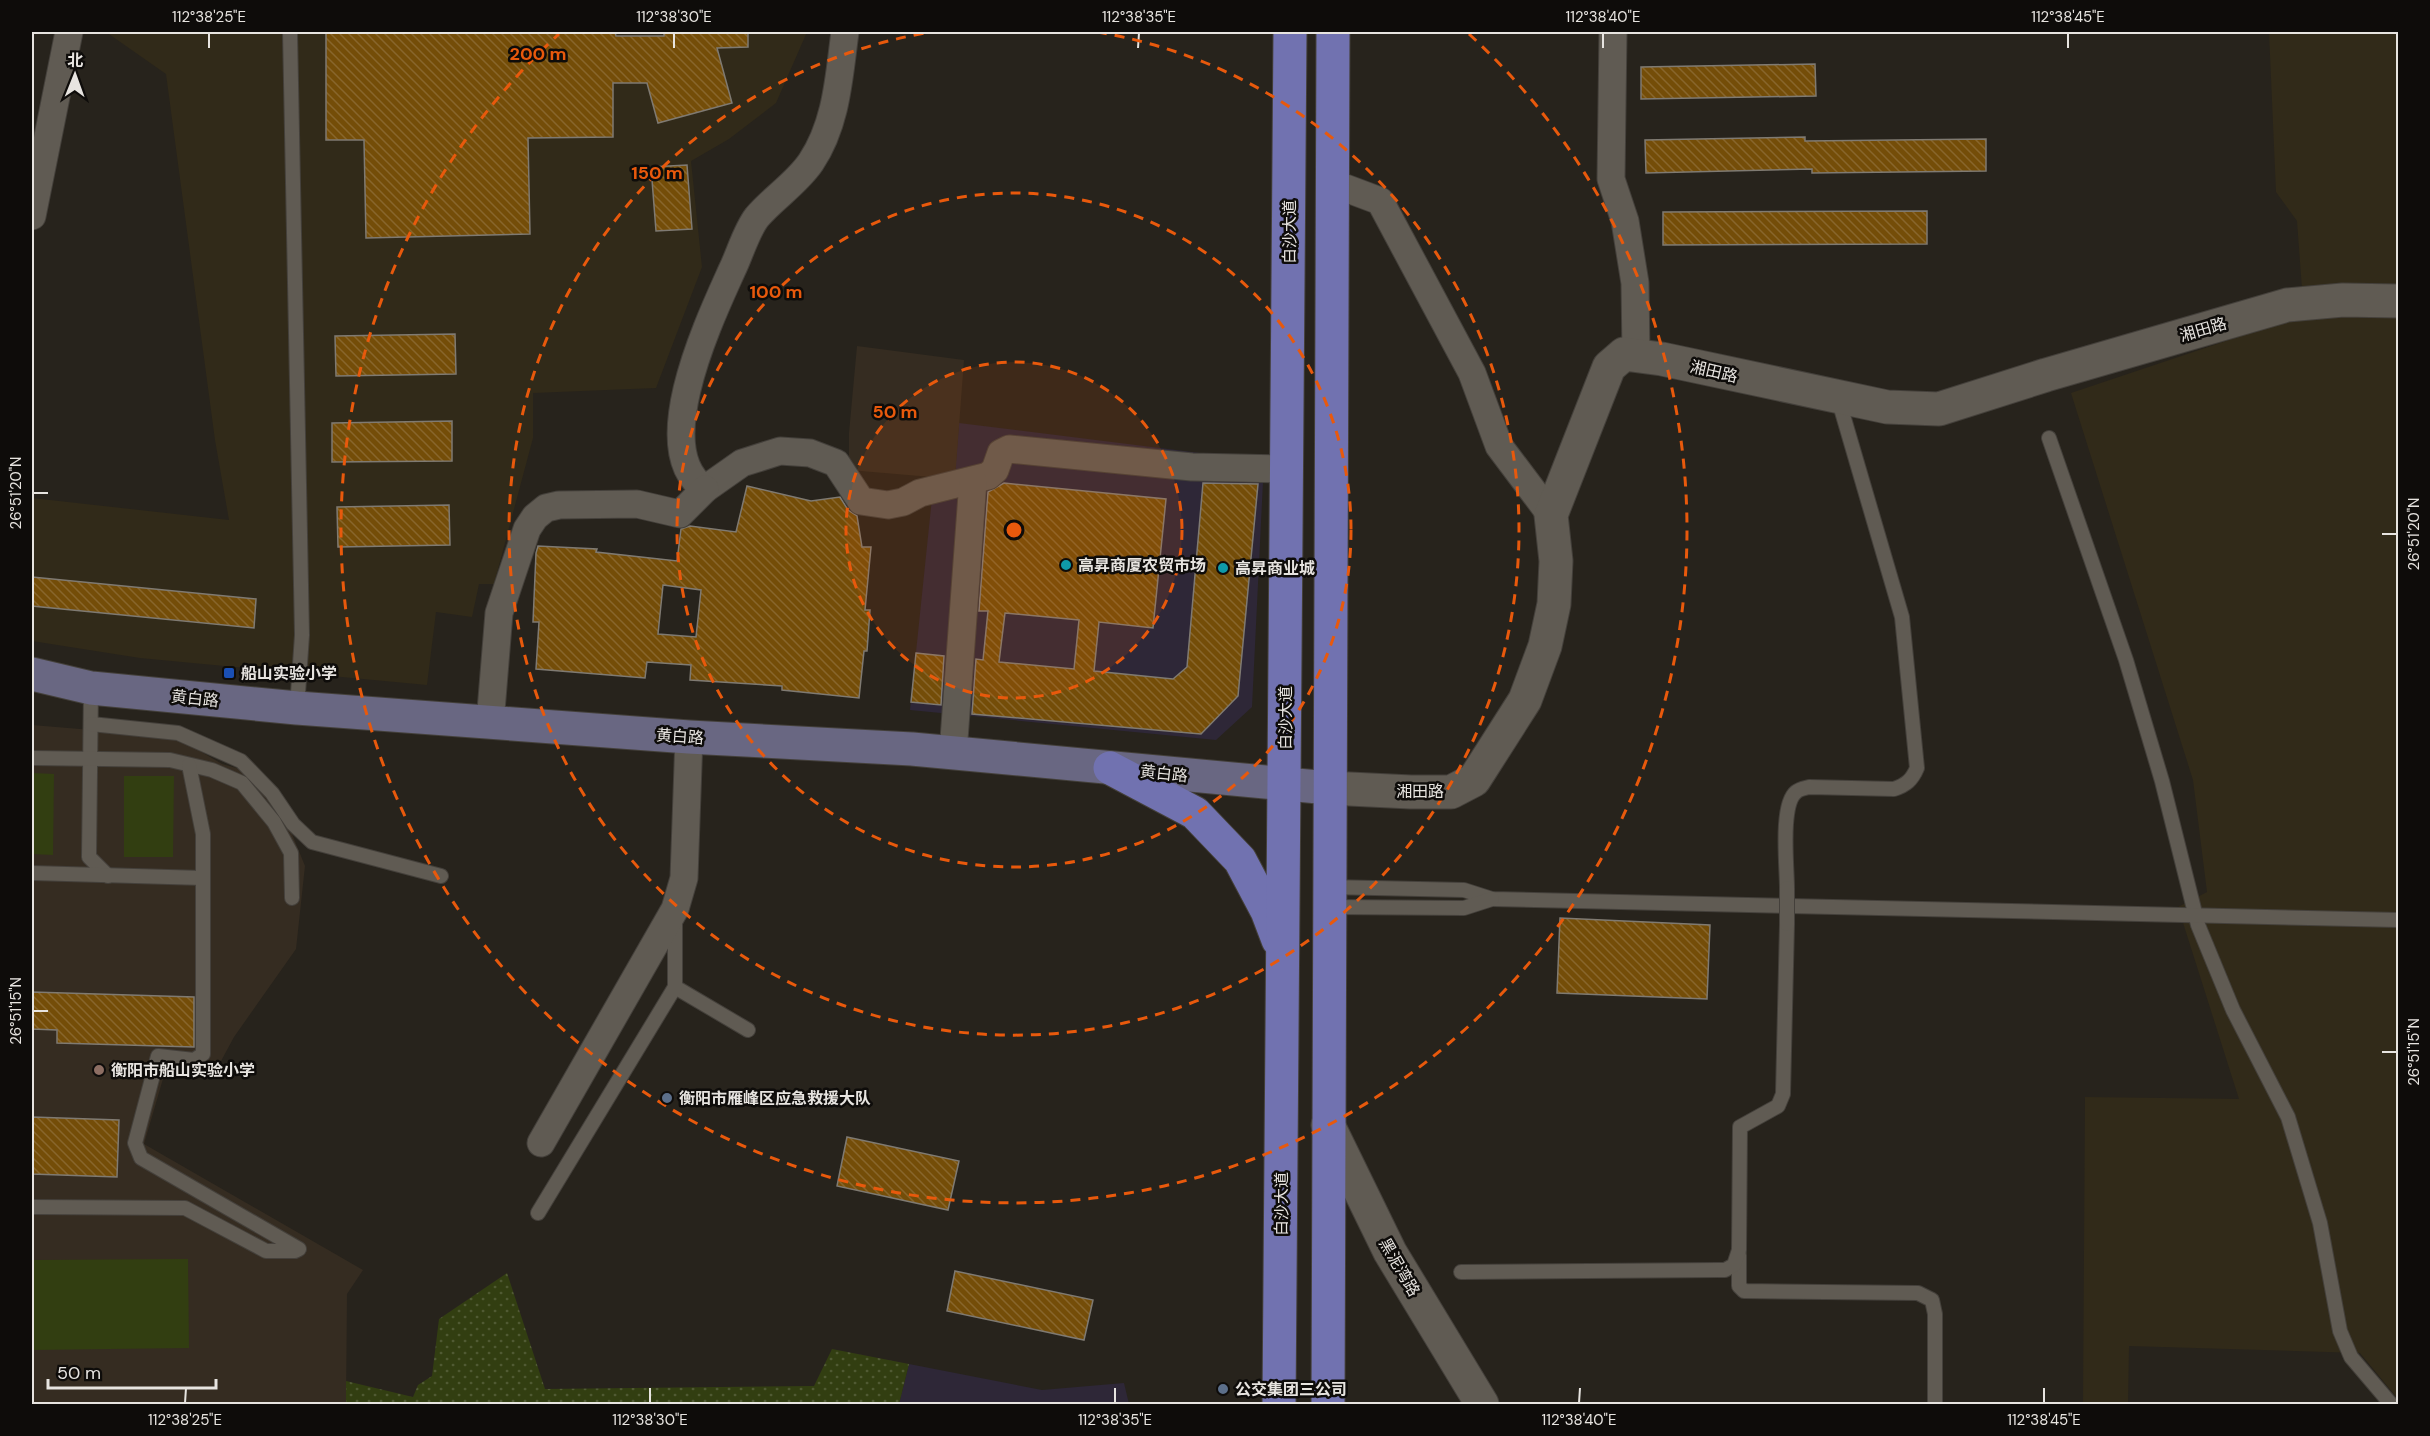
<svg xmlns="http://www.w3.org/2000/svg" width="2430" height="1436" viewBox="0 0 2430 1436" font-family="'DM Sans','Noto Sans SC',sans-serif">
  <defs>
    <pattern id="garden-dots" width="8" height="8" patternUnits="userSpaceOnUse" patternTransform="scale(1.5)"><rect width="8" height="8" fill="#323e11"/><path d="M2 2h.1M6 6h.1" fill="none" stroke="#505a33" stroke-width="1.8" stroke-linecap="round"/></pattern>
    <pattern id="building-back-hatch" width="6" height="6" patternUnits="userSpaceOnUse" patternTransform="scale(1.5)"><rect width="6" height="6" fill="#744d08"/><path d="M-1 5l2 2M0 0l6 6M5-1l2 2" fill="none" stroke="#88662c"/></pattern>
  </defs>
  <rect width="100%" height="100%" fill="#27231c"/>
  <g fill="#2e2737">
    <polygon points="959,423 1264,461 1252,707 1216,740 910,710 932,498 953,499"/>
    <polygon points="909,1364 1042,1390 1124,1383 1129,1404 899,1404"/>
  </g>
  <g fill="#312a19">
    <polygon points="106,32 807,32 776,103 729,139 691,161 702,267 656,388 533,393 533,438 494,584 479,584 472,617 436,612 427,685 140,658 32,641 32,498 229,520 215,440 166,74"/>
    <polygon points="2269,32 2398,32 2398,287 2302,289 2297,221 2276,192"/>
    <polygon points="2344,316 2398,318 2398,1399 2360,1353 2129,1346 2128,1404 2083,1404 2085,1097 2239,1099 2178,907 2207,892 2193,780 2071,393 2295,318"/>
  </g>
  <g fill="#352c21">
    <polygon points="857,346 964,360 955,479 849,470 849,433"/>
    <polygon points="32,725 176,737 222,764 244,770 268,796 292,834 305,866 296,949 234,1037 214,1074 167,1065 144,1144 363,1270 347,1294 346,1404 32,1404"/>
  </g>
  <g fill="#323e11">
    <polygon points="32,773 54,774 53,855 32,854"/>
    <polygon points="124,776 174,776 173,857 124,857"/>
    <polygon points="188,1259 189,1348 32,1350 32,1260"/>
  </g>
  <polygon fill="url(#garden-dots)" points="507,1273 545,1389 814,1386 832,1349 909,1364 899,1404 346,1404 346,1381 413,1397 418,1385 432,1376 439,1319"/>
  <g fill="url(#building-back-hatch)" stroke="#7f7a72" stroke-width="1.5" fill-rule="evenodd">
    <polygon points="326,32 615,32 616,36 664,36 664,32 748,32 748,47 717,48 732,103 658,123 647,83 613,83 613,137 528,138 530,234 366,238 364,140 326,140"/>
    <polygon points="1815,64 1816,96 1641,99 1641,67"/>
    <polygon points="1805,137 1805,141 1986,139 1986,171 1812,173 1812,169 1646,173 1645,140"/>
    <polygon points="687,165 692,229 656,231 651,167"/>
    <polygon points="1927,211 1927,244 1663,245 1663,212"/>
    <polygon points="455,334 456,374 336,376 335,336"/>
    <polygon points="452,421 452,461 332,462 332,423"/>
    <path d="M1004,483l162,16 -13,129 -54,-6 -5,49 79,8 14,-12 16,-184 55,1 -20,212 -37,38 -229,-20 4,-55 7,1 5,-49h-9l9,-119zM1005,613l74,7 -5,49 -75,-7z"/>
    <path d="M747,486l64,15 29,-4 8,13 9,6 5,31h9l-6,63h5l-3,41h-3l-5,47 -77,-8v-4l-92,-6 1,-15 -44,-3 -2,16 -109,-9 3,-47h-6l3,-69 2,-7 59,3 -1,3 81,9 4,-32 9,-3 46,6zM663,585l38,5 -5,47 -38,-3z"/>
    <polygon points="449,505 450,545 338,547 337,507"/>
    <polygon points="32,577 256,599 254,628 32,606"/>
    <polygon points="916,653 944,656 941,705 911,702"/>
    <polygon points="1560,918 1710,925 1707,999 1557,993"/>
    <polygon points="32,992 194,997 194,1047 57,1043 57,1030 32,1029"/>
    <polygon points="32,1117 119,1120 117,1177 32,1174"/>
    <polygon points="847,1137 959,1161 948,1210 837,1186"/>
    <polygon points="955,1271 1093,1300 1084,1340 947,1311"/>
  </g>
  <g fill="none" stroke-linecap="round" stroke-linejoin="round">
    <g stroke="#44403b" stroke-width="16">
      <g id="service">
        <polyline points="290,32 302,635 297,708"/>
        <polyline points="2049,438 2126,660 2162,781 2198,925 2233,1010 2288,1117 2320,1223 2340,1331 2351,1357 2391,1404"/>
        <polyline points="91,688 89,857 108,876"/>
        <polyline points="91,724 178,733 241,761 272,793 293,824 312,842 441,876"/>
        <polyline points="32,758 170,760 212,770 242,783 274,822 291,853 292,898"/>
        <polyline points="32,873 203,878"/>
        <polyline points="1329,887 1464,890 1492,899 2398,920"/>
        <path d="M1787,888c0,-21 -7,-83 9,-96 3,-3 9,-4 13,-5l85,2c12,-4 18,-9 23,-21l-15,-151 -64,-219"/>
        <polyline points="1330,907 1464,908 1492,899"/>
        <polyline points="675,987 748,1030"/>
        <polyline points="32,1207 185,1208 266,1251 295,1251 299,1249 141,1158 135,1143 158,1056 194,1060 203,1054 203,834 189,765"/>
        <polyline points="538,1213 675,987 675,920"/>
        <polyline points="1739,1255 1739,1286 1744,1291 1918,1293 1932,1300 1935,1314 1935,1404"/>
        <polyline points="1461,1272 1718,1270 1725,1270 1734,1265 1739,1250 1740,1127 1778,1106 1783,1094 1787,924"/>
      </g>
    </g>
    <g stroke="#44403b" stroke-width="29">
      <g id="minor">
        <path d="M845,32c-6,44 -8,91 -34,130 -14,21 -38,36 -54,55 -11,14 -17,37 -25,53 -22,49 -85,180 -27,219l37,-26 38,-12 30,2 26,10 25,38 27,4 15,-3 17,-9 68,-17 7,-6 6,-17 8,-4 183,18 95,2"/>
        <polyline points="1613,32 1611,179 1625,221 1635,283 1636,354"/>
        <polyline points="1332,183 1380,201 1472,373 1499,446 1551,515"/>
        <polyline points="32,216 69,32"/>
        <polyline points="490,723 499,613 527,529 535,517 546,508 559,505 637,504 680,514 705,489"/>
        <polyline points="953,753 973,481"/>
        <polyline points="541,1143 675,909 684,878 689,737"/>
      </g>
    </g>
    <g stroke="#44403b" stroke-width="35">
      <g id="tertiary">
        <polyline points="1329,788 1411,792 1451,792 1474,780 1525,700 1545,646 1554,604 1556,561 1551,515 1609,367 1624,354 1662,359 1887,407 1939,409 2046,375 2287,305 2343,300 2398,301"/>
        <polyline points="1328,1125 1390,1252 1482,1404"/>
      </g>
    </g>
    <g stroke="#44403b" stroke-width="35">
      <polyline id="secondary" points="32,674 91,688 297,708 689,737 912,749 1329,788"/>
    </g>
    <g stroke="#44403b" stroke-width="35">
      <g id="primary">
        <polyline points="1110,768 1195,813 1240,860 1267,911 1278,940"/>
        <polyline points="1279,1404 1290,32"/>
        <polyline points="1328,1404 1333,32"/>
      </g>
    </g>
    <use href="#service" stroke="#605b53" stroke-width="14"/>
    <use href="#minor" stroke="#605b53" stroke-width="27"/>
    <use href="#tertiary" stroke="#605b53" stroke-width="33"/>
    <use href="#secondary" stroke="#696782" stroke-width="33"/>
    <use href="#primary" stroke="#7172b0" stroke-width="33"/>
    <g stroke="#44403b" stroke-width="16" stroke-linecap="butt">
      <polyline id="service-bridge" points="1787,888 1787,924"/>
    </g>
    <use href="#service-bridge" stroke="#605b53" stroke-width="14"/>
  </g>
  <path fill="none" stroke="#e7e4e0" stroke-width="2" d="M209,48v-15M674,48v-15M1138,48l1,-15M1603,48v-15M2068,48v-15M33,493h15M2382,534h15M33,1011h15M2382,1052h15M185,1403l1,-15M650,1403v-15M1115,1403v-15M1579,1403l1,-15M2044,1403v-15"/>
  <circle cx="1014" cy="530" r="168" fill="#e8590c" fill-opacity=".12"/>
  <g fill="none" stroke="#e8590c" stroke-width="3" stroke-dasharray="10 8">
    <circle cx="1014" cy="530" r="168"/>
    <circle cx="1014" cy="530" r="337"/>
    <path d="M1097 32A505 505 0 1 1 931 32"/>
    <path d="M1469 34A673 673 0 1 1 559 34"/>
  </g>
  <g fill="#0f9aa8" stroke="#0e0c0a" stroke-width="2">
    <circle cx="1066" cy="565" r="6"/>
    <circle cx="1223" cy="568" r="6"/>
  </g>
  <rect fill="#1a4fb4" stroke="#0e0c0a" stroke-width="2" x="223" y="667" width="12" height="12" rx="3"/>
  <circle fill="#8d6e63" stroke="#0e0c0a" stroke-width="2" cx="99" cy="1070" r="6"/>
  <g fill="#5c6f8a" stroke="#0e0c0a" stroke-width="2">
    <circle cx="667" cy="1098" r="6"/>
    <circle cx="1223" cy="1389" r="6"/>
  </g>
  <g text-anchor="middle" stroke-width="5" stroke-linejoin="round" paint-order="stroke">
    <g font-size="16" fill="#e7e4e0" stroke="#0e0c0a">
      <text transform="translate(1289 232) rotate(-90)" y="6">白沙大道</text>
      <text transform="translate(2203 329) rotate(-16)" y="6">湘田路</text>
      <text transform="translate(1714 371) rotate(13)" y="6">湘田路</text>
      <text transform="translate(195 698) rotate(6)" y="6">黄白路</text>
      <text transform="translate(1285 718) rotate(-90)" y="6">白沙大道</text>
      <text transform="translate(680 736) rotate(4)" y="6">黄白路</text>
      <text transform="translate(1164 773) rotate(6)" y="6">黄白路</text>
      <text x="1420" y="797">湘田路</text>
      <text transform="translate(1281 1204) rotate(-90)" y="6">白沙大道</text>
      <text transform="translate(1400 1267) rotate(60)" y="6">黑泥湾路</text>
    </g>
    <g font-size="16" font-weight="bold" fill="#e7e4e0" stroke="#0e0c0a" text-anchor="start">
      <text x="1078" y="571">高昇商厦农贸市场</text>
      <text x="1235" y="574">高昇商业城</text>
      <text x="241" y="679">船山实验小学</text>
      <text x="111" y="1076">衡阳市船山实验小学</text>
      <text x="679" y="1104">衡阳市雁峰区应急救援大队</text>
      <text x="1235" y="1395">公交集团三公司</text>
    </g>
  </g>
  <circle cx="1014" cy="530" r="9" fill="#e8590c" stroke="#0e0c0a" stroke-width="3"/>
  <g font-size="18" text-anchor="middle" font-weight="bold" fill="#e8590c" stroke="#0e0c0a" stroke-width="5" stroke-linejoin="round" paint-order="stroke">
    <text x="538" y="60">200 m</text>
    <text x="657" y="179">150 m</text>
    <text x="776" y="298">100 m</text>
    <text x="895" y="418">50 m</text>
  </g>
  <rect width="2430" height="1436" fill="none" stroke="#0e0c0a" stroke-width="66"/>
  <g transform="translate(75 75) rotate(1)" stroke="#0e0c0a" stroke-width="4.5" paint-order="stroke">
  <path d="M0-4.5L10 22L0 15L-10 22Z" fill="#e7e4e0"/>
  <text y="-9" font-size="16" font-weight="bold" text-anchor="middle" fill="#e7e4e0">北</text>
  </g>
  <path d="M48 1379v9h168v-9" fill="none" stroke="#e7e4e0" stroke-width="3"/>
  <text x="57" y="1379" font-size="18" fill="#e7e4e0" stroke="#0e0c0a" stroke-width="4.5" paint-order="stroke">50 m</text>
  <rect x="33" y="33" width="2364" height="1370" fill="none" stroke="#e7e4e0" stroke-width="2"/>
  <g font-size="15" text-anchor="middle" fill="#e7e4e0">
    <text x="209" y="22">112°38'25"E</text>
    <text x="674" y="22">112°38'30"E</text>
    <text x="1139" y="22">112°38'35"E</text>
    <text x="1603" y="22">112°38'40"E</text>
    <text x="2068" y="22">112°38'45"E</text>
    <text transform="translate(16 493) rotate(-90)" y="5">26°51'20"N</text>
    <text transform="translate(2414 534) rotate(-90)" y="5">26°51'20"N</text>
    <text transform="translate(16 1011) rotate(-90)" y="5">26°51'15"N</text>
    <text transform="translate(2414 1052) rotate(-90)" y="5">26°51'15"N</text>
    <text x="185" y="1425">112°38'25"E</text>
    <text x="650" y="1425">112°38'30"E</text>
    <text x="1115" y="1425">112°38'35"E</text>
    <text x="1579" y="1425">112°38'40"E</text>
    <text x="2044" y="1425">112°38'45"E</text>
  </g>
</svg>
